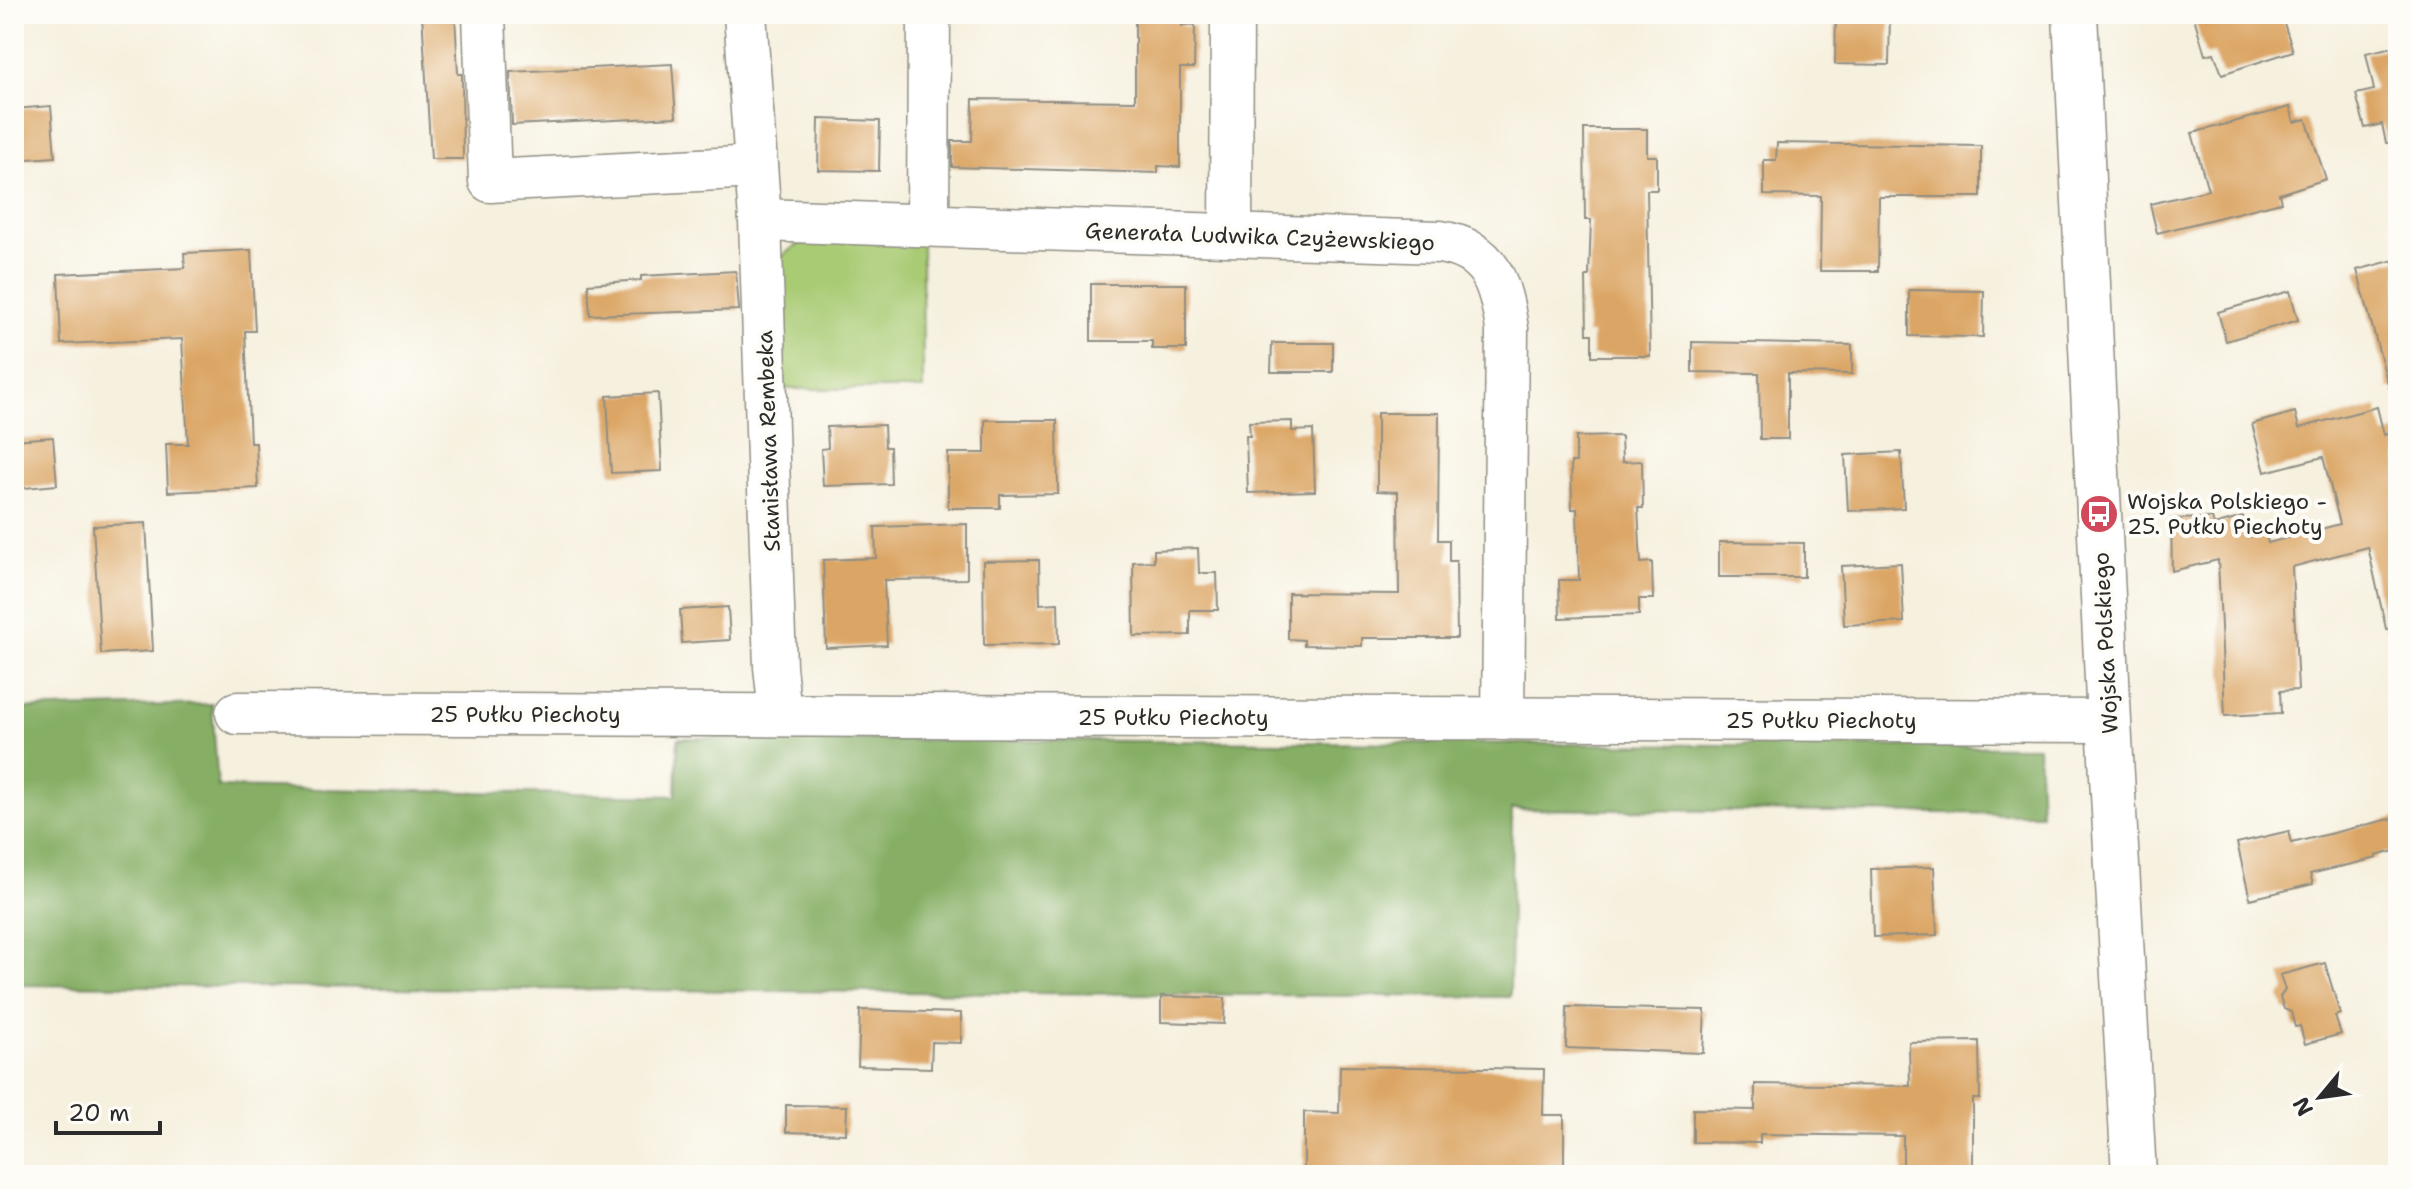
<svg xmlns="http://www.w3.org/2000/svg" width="2412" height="1189" viewBox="0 0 2412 1189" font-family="'Shantell Sans',sans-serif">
  <rect width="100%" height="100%" fill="#fdfcf7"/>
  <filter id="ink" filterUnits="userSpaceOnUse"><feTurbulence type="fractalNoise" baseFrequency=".0125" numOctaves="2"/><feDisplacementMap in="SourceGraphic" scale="16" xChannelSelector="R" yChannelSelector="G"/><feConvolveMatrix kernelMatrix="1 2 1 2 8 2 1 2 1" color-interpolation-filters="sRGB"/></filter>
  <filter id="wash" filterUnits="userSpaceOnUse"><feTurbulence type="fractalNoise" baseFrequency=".006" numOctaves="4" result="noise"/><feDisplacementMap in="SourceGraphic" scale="32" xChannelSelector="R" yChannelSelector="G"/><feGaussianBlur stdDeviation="1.8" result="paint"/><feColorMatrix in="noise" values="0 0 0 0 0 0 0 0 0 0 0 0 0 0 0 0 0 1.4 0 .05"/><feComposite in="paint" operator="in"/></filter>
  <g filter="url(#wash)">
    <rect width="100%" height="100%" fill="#f6f0de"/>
    <polygon fill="#a9cb73" stroke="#6a7b4f" stroke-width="2" points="815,240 922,242 923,389 776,389 781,257 796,245"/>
    <polygon fill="#86af65" stroke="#586d48" stroke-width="2" points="212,704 218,787 676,796 678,738 2038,747 2041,814 1512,809 1510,997 14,985 14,709"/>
    <g id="blocks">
      <g fill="#dba665">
        <polygon points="422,14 455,14 458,74 462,74 463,159 431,159"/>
        <polygon points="1135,14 1183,14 1182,26 1195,26 1194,68 1180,68 1180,167 1158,166 1158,173 952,167 952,141 972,141 973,99 1135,101"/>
        <polygon points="1836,14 1890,14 1889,65 1835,64"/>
        <polygon points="2193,14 2281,14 2293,51 2222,74 2214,53 2205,55"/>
        <polygon points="2398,46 2398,142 2386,143 2382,124 2365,128 2356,94 2374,90 2366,53"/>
        <polygon points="672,64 676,117 512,125 510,72"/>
        <polygon points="51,106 55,157 14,160 14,109"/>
        <polygon points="2290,107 2294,122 2306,119 2326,179 2279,194 2281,202 2157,233 2150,204 2208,190 2192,133"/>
        <polygon points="819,119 880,121 879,171 818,170"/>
        <polygon points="1584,129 1647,129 1647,156 1657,156 1657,190 1647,190 1650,356 1592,356 1592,334 1587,334 1586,276 1589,276 1591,220 1585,220"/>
        <polygon points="1777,143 1981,146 1981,197 1879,197 1878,271 1820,271 1821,196 1764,195 1764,160 1776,160"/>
        <polygon points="251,250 255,331 245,331 250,443 256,443 258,488 168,492 166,444 188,444 182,339 61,344 58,274 185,268 184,253"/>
        <polygon points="2398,259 2398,387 2389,388 2357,270"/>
        <polygon points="736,271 739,310 590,315 588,284 641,280 641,276"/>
        <polygon points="1091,284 1186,284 1186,349 1152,349 1152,341 1091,341"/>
        <polygon points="1909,290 1984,291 1983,337 1909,336"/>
        <polygon points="2290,291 2298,320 2226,341 2218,312"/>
        <polygon points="1692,342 1852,345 1852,374 1788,373 1788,439 1760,439 1759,373 1692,372"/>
        <polygon points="1272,343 1333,343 1333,372 1271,372"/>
        <polygon points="658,393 662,471 611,473 607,396"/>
        <polygon points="2377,407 2384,435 2398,431 2398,628 2386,629 2368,547 2292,567 2298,690 2280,691 2281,713 2225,716 2218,560 2172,571 2171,519 2212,518 2214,525 2243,517 2248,537 2265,533 2268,543 2340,524 2323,457 2265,472 2252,424 2295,412 2299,428"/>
        <polygon points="1377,413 1439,413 1438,540 1449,540 1449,561 1456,561 1457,638 1362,638 1362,646 1304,645 1304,640 1288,639 1288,593 1399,594 1398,492 1377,491"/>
        <polygon points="985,420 1057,420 1058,494 1000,495 1000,508 948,508 948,453 985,453"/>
        <polygon points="1292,421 1292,431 1313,430 1315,491 1248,493 1246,436 1250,436 1249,422"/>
        <polygon points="884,425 885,447 890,447 891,484 823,486 821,449 828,448 827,427"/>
        <polygon points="1621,436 1622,462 1642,461 1643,508 1638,508 1641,563 1652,562 1653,599 1639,599 1639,615 1560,618 1559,580 1579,580 1577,509 1572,509 1571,462 1576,462 1576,437"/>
        <polygon points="53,437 57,485 14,489 14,440"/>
        <polygon points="1901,452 1904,508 1848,511 1845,455"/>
        <polygon points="146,523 153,651 101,654 93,526"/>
        <polygon points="967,524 967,579 884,580 887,645 826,648 823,560 876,558 875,527"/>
        <polygon points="1719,542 1804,543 1804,577 1719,577"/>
        <polygon points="1198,548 1199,573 1217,573 1218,610 1190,610 1190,635 1134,636 1133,562 1154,561 1154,550"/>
        <polygon points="1039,560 1040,604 1058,603 1059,644 984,645 983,561"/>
        <polygon points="1901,563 1904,622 1844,625 1841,566"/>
        <polygon points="728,607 730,640 682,643 680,610"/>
        <polygon points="2398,817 2398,850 2376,856 2377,858 2310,874 2313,884 2250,899 2237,843 2289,831 2292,843"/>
        <polygon points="1934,867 1937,935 1873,937 1871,869"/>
        <polygon points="2325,963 2340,1014 2335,1016 2341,1034 2305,1044 2300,1026 2295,1027 2291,1012 2284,1009 2280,997 2285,990 2280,975"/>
        <polygon points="1161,996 1225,998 1224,1024 1161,1022"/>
        <polygon points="1567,1007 1705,1010 1703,1053 1566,1048"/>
        <polygon points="860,1010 961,1013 961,1043 932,1042 931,1068 858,1066"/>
        <polygon points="1979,1041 1980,1099 1973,1099 1973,1175 1903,1175 1903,1136 1760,1134 1760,1143 1693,1142 1693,1109 1755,1110 1755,1084 1910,1086 1909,1042"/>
        <polygon points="1340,1066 1544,1069 1543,1115 1564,1115 1564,1175 1304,1175 1304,1112 1339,1113"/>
        <polygon points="786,1105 847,1106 846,1134 786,1132"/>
      </g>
    </g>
  </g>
  <g filter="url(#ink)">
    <use href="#blocks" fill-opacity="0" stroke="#908e84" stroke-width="2"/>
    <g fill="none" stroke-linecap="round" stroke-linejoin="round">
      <g stroke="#908e84" stroke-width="45">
        <g id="minor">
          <polyline points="484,14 490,181 756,167"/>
          <polyline points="745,14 760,220 775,667 780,714"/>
          <path d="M760,220l680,22c51,8 60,41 67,87l-4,390"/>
          <polyline points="928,225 929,14"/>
          <polyline points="1231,234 1232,14"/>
          <polyline points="237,713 2109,721"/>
        </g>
      </g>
      <g stroke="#908e84" stroke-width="47">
        <polyline id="major" points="2075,14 2109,721 2134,1175"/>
      </g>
      <use href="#minor" stroke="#fff" stroke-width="42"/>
      <use href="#major" stroke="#fff" stroke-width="44"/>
    </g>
  </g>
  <defs>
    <g id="bus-disc" transform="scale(2)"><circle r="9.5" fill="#d1495b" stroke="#fdfcf7"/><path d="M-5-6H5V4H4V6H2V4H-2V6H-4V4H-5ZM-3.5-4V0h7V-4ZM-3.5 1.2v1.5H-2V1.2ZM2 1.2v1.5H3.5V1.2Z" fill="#fff"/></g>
  </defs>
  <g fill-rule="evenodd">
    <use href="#bus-disc" x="2099" y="514"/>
  </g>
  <g text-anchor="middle" stroke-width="8" stroke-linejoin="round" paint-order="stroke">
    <g font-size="22" fill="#2b2b2b" stroke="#fdfcf7">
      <text transform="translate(1260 236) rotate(2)" y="8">Generała Ludwika Czyżewskiego</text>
      <text transform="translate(768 441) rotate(-92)" y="8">Stanisława Rembeka</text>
      <text transform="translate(2105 643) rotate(-93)" y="8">Wojska Polskiego</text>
      <text x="525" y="722">25 Pułku Piechoty</text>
      <text x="1173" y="725">25 Pułku Piechoty</text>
      <text x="1821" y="728">25 Pułku Piechoty</text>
    </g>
    <g font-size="22" fill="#2b2b2b" stroke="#fdfcf7" text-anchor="start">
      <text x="2127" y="509">Wojska Polskiego -<tspan x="2127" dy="25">25. Pułku Piechoty</tspan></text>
    </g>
  </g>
  <rect width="2412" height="1189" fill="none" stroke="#fdfcf7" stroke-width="48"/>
  <g transform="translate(2320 1097) rotate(241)" stroke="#fdfcf7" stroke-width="6" paint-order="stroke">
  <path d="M0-6L14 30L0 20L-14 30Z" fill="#2b2b2b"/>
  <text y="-12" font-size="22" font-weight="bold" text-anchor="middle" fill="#2b2b2b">N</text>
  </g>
  <path d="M56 1121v12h104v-12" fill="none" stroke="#2b2b2b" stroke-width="4"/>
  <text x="68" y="1121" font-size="24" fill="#2b2b2b" stroke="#fdfcf7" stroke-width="6" paint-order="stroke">20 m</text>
</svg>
